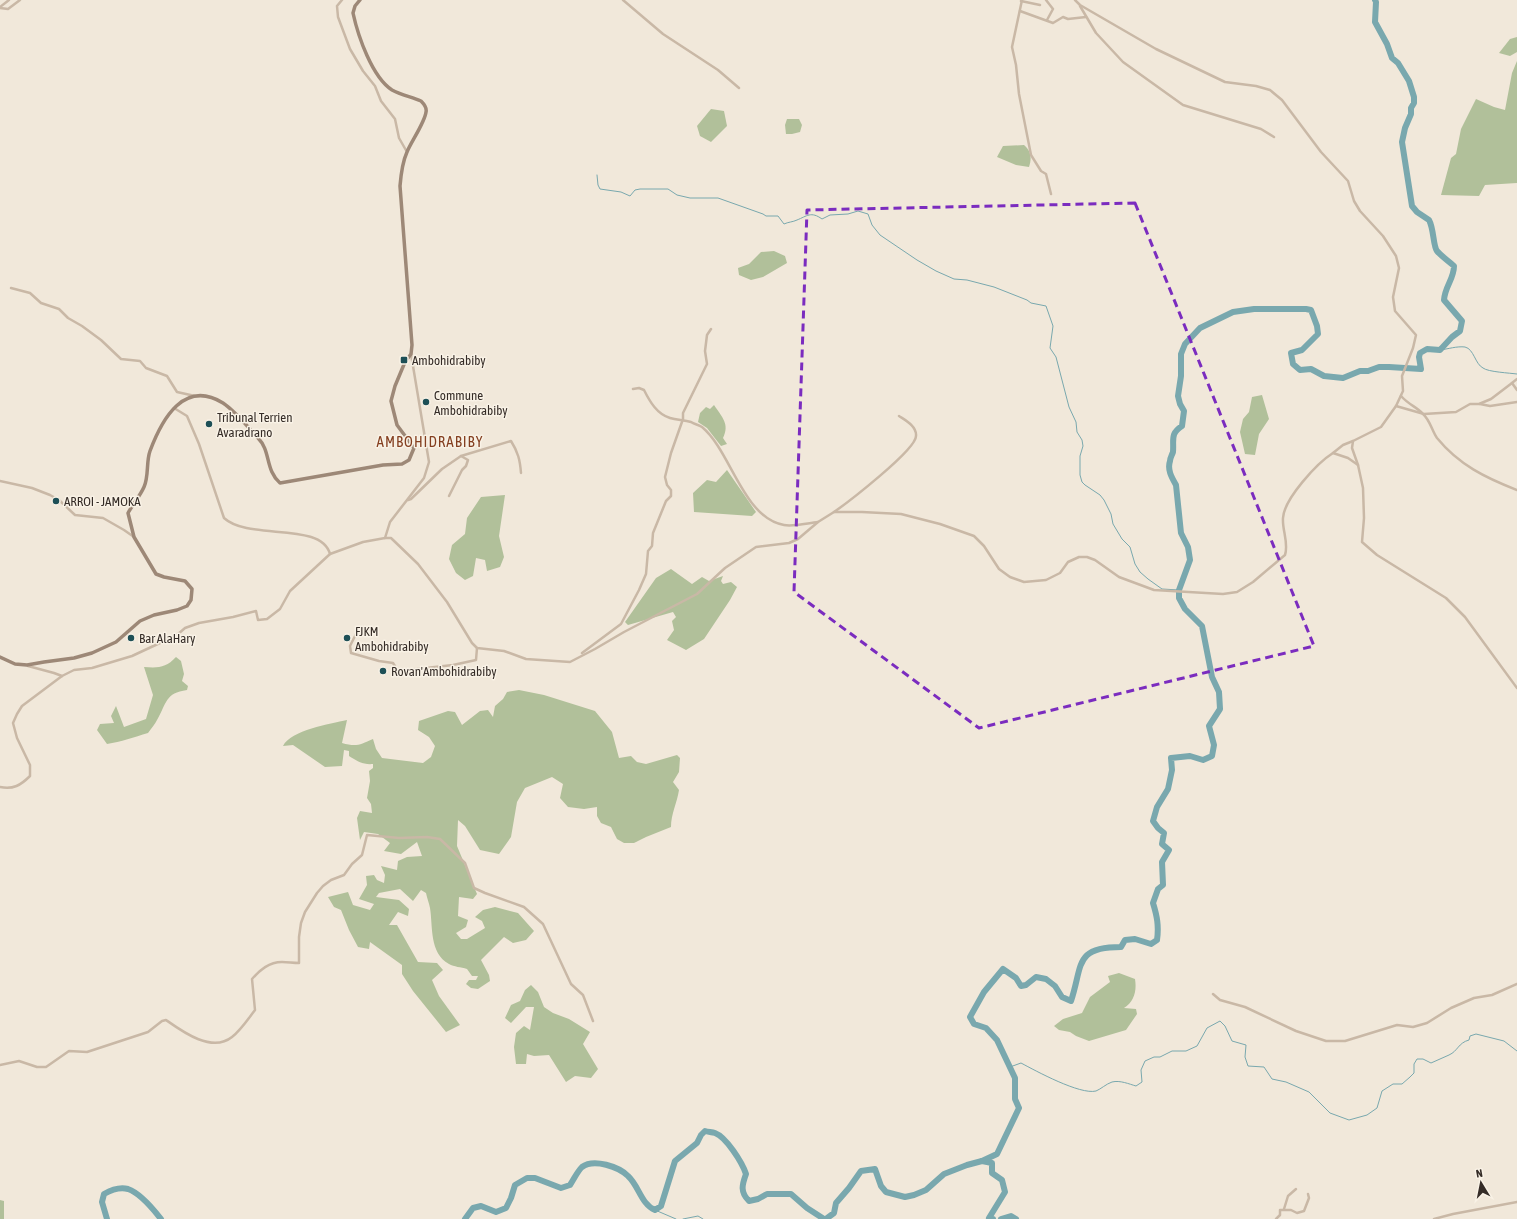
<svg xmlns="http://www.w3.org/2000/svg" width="1517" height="1219" viewBox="0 0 1517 1219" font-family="'Asap Condensed',sans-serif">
  <rect width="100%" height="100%" fill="#f1e8da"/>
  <g fill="#b1c09a">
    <polygon points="1517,37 1517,52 1510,56 1499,53 1510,39"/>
    <polygon points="1517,61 1517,183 1485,185 1479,196 1441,195 1451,158 1456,154 1461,129 1476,99 1494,107 1505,110 1512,73"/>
    <polygon points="711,109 724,111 727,126 711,142 700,136 697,126"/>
    <polygon points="787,119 799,119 802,125 800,132 792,134 786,134 785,125"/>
    <path d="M1024,145c7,6 8,13 5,22l-13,-2 -19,-8 6,-11z"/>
    <polygon points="774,251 785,256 787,263 763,277 751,280 739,275 738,268 749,264 761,252"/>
    <polygon points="1262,395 1269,419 1259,434 1255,455 1245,454 1240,432 1243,419 1249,412 1252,397"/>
    <path d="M714,405c8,12 16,19 9,33l4,6 -6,2 -14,-18 -9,-6 2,-9 6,-6 4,2z"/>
    <polygon points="727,470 756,512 752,516 694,512 693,493 707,480 716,482"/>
    <polygon points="505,495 499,536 504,557 500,567 487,571 485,560 476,558 473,576 465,580 456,573 449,559 452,545 465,534 467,518 481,497"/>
    <polygon points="671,569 692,584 702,577 709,581 723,576 721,581 723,584 731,582 737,587 730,600 704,639 686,650 667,640 674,630 672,621 676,617 673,612 628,625 625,622 656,578"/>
    <path d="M176,657l5,4 3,13 -2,7 6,5 -1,4c-22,3 -20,13 -30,30 -2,4 -6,9 -9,13 -14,4 -27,9 -41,11l-10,-14 3,-6 14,-1 -3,-7 5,-10 8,21 22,-8 7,-24 -9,-28c14,1 22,1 32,-10z"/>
    <path d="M519,690l25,5 51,16 17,21 7,26 12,-2 6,6 9,2 31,-9 3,3 -1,14 -6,10 6,8c-2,13 -8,24 -8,37l-25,10 -12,6h-10l-7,-4 -6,-12 -10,-4 -4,-7v-9l-13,2 -16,-2 -8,-9 3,-14 -11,-7 -27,11 -8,14 -6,35 -12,17 -19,-4 -15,-24 -7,-6 -1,26 20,48 -4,5 -14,-2 -1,19 10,4 -2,7 -10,6 5,6h6l18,-11 -3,-7 -7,-4 8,-7 12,-3 23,6 16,18 -8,9 -13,3 -9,-6 -23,23 8,15 1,6 -12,8 -7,-1 -5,-4 3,-4h7l2,-4h-6l-5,-7c-6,-2 -13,-2 -18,-5 -20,-11 -16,-38 -19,-56 -1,-5 -3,-10 -4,-15l-5,-3 -8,11 -13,-12 -21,4 -3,4 23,3 10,9 -1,7 -10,-4 -9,13h8l21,37 19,1 6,7 -11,10 7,16 21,29 -14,7 -33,-41 -11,-17v-9l-32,-23 -1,7 -11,-2 -9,-17 -8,-20 -7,-3 -6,-10 20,-5 5,13 17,5 4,-6 -15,-5 8,-14 -1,-9 8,-1 3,5 7,3 1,-8 -4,-9 16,4 1,-9 9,-4 15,-1 -5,-14 -16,12 -17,-3 6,-8 -12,-9 -14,-2 -4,8 -3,-22 3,-7 12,2 -1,-9 -4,-6 3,-17 -1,-10 4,-3v-4c-10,1 -16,-3 -24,-8v-5l-5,-1 -2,16 -17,1 -32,-22 -10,1c8,-16 47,-22 64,-26l-5,23c14,4 18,2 31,-4l3,10 6,9 41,5 8,-6 4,-11 -6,-9 -11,-7 1,-9 29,-10 7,1 7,13 18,-14 8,-1 5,7 2,-11 8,-7 4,-7z"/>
    <path d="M1119,973l16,6c2,12 -1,23 -11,29l12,1 1,5 -11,16 -37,11 -13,-5 -6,-4 -11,-2 -5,-4 9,-7 19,-6 8,-16 20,-15 -2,-6z"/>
    <polygon points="531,985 538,992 544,1007 553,1013 569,1019 590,1032 583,1044 598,1069 591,1078 575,1076 566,1082 549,1055 534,1056 527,1054 526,1064 516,1064 514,1047 516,1033 524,1026 530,1030 534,1007 526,1007 511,1023 505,1018 511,1005 520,1001 525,990"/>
    <polygon points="0,1200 4,1201 4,1219 0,1219"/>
  </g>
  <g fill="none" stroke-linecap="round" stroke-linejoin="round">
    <g stroke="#79a8ae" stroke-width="1">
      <path d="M597,175l1,10 2,4 21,3 9,4 5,-6 5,-1h28l9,6 13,3h28l45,16 3,2h12l6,8c4,-2 9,-2 13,-4 10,-4 14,-9 25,-1l8,-4 18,-1 10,-3 10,3 4,11 8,10 37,25 19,11 18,8 13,1 27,7 33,13 4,3 15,3 7,20 -3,22 6,9 13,50 7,15 1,10 5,8 1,6 -3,10v19l2,7 3,3 15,10 4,5 7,14 2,10 9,15 8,8 5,17 5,8 8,7 14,10 17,1"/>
      <path d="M1440,350c8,-1 17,-4 25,-3 9,2 10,17 18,21 5,4 27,5 34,6"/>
      <path d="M1010,1067l11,-4c15,8 59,32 75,28 5,-2 10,-7 16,-9 8,-2 17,2 24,4l6,-4 -1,-12 4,-9 9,-4h6l12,-6h14l11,-5 10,-18 13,-7 5,5 7,15 14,4 -1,12 3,9 16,1 8,12 14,3 23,10 21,21 19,7 18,-5 10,-7 5,-17 11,-7h9l8,-7 4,-4v-9l3,-5h6l8,4c6,-3 12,-5 18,-8 9,-4 9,-12 20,-15l1,-4 6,-2 28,7 13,10"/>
      <polyline points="655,1210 676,1219"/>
      <polyline points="683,1219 698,1216 703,1219"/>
    </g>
    <g stroke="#79a8ae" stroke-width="6">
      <polyline points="982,1161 992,1163 992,1173 1002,1180 1005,1192 989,1218 993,1219"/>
      <path d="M107,1219l-5,-17 2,-8c7,-4 16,-7 24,-5 12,4 26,21 33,30"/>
      <path d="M465,1219l8,-11 8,-2 15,6 10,-4 5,-10 4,-13 12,-7h8l26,10 9,-3c4,-6 7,-13 12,-18 12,-9 37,0 46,9 11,10 13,28 27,34l6,-4 14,-45 22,-18 4,-8 4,-4c3,1 7,1 10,2 11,4 27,29 31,41 -4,11 -6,18 3,27l9,-2 9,-5h24l16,14 17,11"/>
      <path d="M826,1219l8,-6 2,-10 13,-15 12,-17 14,-2 6,17 5,6 19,5 9,-2 12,-5 18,-16 23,-9 15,-4 15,-7 22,-46 -4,-9v-21l-18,-38 -11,-12 -12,-4 -4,-7 14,-25 19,-23 13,9 5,8 5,-1 10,-8 10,2 9,7 7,11 9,4c12,-36 3,-54 50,-54l4,-7 10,-1 16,5 6,-4c2,-14 0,-24 -4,-37l5,-14 5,-4 -1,-23 7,-12 -7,-6 2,-11 -6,-5 -5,-7 4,-14 11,-18 4,-19 -1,-12 19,-2 13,4 9,-4 2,-11 -5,-19 11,-17 -1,-17 -7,-15 -10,-51 -17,-17 -6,-11v-8l11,-30 -2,-13 -7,-14 -5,-48c-4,-7 -9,-15 -6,-24 0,-3 2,-6 3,-9 1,-13 -3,-18 9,-26l2,-15 -4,-7 -2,-8 3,-20v-22l4,-10 15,-16 33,-16 21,-3h52l5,1 6,16 1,8 -16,16 -11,3 2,11 7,6 11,-1 13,7 19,2 17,-7h8l11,-4h10l32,2 -2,-12 1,-4 7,-4 13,1 12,-13 8,-6 2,-10 -18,-21c1,-14 10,-21 10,-34 -5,-5 -12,-9 -17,-15 -4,-5 -3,-22 -8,-31l-12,-8 -5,-6 -10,-64 3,-14 6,-14v-6l3,-5v-6l-5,-16 -11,-18 -6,-5 -5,-14 -12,-22 1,-20 -1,-2"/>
      <polyline points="1001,1219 1011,1216 1016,1219"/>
    </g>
    <g stroke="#c9b8a6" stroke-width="2.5">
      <polyline points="342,0 337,6 338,17 350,49 363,71 375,86 381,101 395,119 399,138 407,152"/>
      <polyline points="623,0 663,34 718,70 739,88"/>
      <polyline points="1022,0 1012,47 1016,65 1019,94 1031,155 1041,171 1046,174 1051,194"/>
      <polyline points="1046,0 1053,9 1047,20"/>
      <polyline points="1075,0 1080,5 1156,49 1225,82 1256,86 1270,90 1282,100 1321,152 1348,181 1354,201 1360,211 1383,236 1396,256 1399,268 1393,297 1395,311 1416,335 1413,348 1402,376 1403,391 1396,406 1381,427 1353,441 1352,448 1358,465 1363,488 1364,518 1362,542 1377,555 1446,598 1465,617 1517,688"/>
      <polyline points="1021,1 1040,5"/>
      <polyline points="1080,6 1096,33 1123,62 1183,105 1261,129 1274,137"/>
      <polyline points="0,7 9,0"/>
      <polyline points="0,8 8,9 20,0"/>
      <polyline points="1020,11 1053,23 1063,17 1068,19 1086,17"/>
      <polyline points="11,288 30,293 41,303 59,309 68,318 82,326 101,340 121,359 140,361 146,368 167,376 177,392 195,396"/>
      <polyline points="1517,379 1512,383 1517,390"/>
      <path d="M633,389l6,-1 5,2c6,12 13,24 26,28 7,2 14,2 21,4 3,2 8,3 11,5 29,24 41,91 82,98 9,2 24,-2 34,-3"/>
      <path d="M1401,396c8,9 16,11 22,18 7,6 9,17 14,24 22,27 49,40 80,52"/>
      <polyline points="1480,404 1490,406 1517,402"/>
      <polyline points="1396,406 1424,414 1456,412 1470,404 1479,404 1491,399 1512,383"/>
      <path d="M174,408l13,8 12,28 25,74c25,23 97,3 106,36"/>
      <polyline points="1333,453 1343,445 1353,441"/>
      <path d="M461,456l50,-15c7,11 9,19 10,32"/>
      <polyline points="0,481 32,488 50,495 59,500 75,515 103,518 124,530 134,537"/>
      <polyline points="408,500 411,499 442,469 461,456 468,460 466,466 462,470 449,496"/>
      <path d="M834,512c13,-9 82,-62 82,-76 1,-10 -11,-16 -17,-20"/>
      <polyline points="385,538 390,522 424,478 429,462 411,354"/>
      <polyline points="358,630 350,646 351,653 379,661 393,663 398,671 453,665 476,660 477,648"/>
      <polyline points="582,653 621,624 639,590 646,574 648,551 652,546 653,533 666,501 671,496 671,490 667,485 665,477 671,453 683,419 683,413 707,364 705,351 707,335 711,329"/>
      <polyline points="28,666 54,673 62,676"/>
      <path d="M0,787c13,3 21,-2 30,-11v-11l-13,-27 -4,-15 4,-9 5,-8 40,-30 12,-6 18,-2 40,-12 45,-21 8,-7 14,-5 34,-6 23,-6 2,9 9,-1 13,-10 10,-18 40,-37 33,-12 22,-4h6l27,26 29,38 25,41 5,5 27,3 22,8 44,3 25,-13 29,-17 73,-38 28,-26 31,-21 33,-4 9,-4 20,-17 16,-10h28l39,2 39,10 34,12 10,10 15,23 11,8 14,5 22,-2 14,-7 8,-11 11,-5h8l8,3 24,17 35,13 69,4 14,-2 16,-10 32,-27c4,-12 -3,-25 -2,-37 1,-19 34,-55 50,-65l15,5 10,7"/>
      <polyline points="1213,994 1220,1000 1245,1007 1296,1031 1326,1041 1345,1041 1397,1025 1413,1027 1427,1023 1451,1008 1474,998 1492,995 1517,984"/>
      <path d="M0,1065l19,-4 18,6h9l23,-16 18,1 61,-20 14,-11 4,-1c17,12 46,33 66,17 9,-7 16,-18 23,-27l-3,-31c8,-9 17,-17 30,-17 6,0 11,1 17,1v-26l2,-14 4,-11 12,-19 6,-7 8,-6 13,-5 8,-11 10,-9 5,-20 32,3 28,-1 13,2 25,24 9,25 11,5 39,14 19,17 28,60 12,11 10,26"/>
      <polyline points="1284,1209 1288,1196 1296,1189"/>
      <polyline points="1276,1219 1280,1215 1280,1210 1291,1210 1297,1213 1304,1211 1309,1198 1308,1194"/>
      <polyline points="1434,1219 1453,1214 1517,1202"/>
    </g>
    <path stroke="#9d8877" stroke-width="3.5" d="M0,657l15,7 12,1 17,-3 30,-4 18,-5 24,-11 24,-21 14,-6 23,-5 10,-4 4,-6 1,-11 -7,-8 -21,-4 -8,-3 -22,-37 -6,-24c5,-9 12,-17 16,-26 5,-11 2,-25 6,-36 12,-32 34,-72 73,-48 12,8 25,24 35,35 13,13 7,32 22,45l103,-18 19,-1 7,-4 5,-12 -17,-23 -6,-24 4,-15 10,-24 6,-8 1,-9 -12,-159c1,-12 2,-23 7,-34 4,-10 18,-30 19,-40 1,-4 -2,-8 -5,-11 -9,-4 -20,-6 -29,-11 -20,-13 -34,-54 -39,-77l2,-7 5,-6"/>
  </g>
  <path fill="none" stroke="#7b2cbf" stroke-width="3" stroke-dasharray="8 5" stroke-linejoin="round" d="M1135,203l179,443 -335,82 -185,-136 13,-382z"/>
  <g fill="#1d4f56" stroke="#f9f2e6" stroke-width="1.5">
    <rect x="400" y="356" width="8" height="8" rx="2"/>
    <circle cx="426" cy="402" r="4"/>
    <circle cx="209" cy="424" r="4"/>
    <circle cx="56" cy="501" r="4"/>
    <circle cx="131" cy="638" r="4"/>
    <circle cx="347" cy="638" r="4"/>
    <circle cx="383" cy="671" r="4"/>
  </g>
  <g text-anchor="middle" stroke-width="3" stroke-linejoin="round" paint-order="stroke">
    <g font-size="13" fill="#352c27" stroke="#f9f2e6" text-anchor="start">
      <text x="412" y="365">Ambohidrabiby</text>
      <text x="434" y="400">Commune<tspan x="434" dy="15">Ambohidrabiby</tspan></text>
      <text x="217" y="422">Tribunal Terrien<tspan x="217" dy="15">Avaradrano</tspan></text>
      <text x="64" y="506">ARROI - JAMOKA</text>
      <text x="355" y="636">FJKM<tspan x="355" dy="15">Ambohidrabiby</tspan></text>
      <text x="139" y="643">Bar AlaHary</text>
      <text x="391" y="676">Rovan'Ambohidrabiby</text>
    </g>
    <g font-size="15" letter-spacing="1" fill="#843f20" stroke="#f9f2e6">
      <text x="430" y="447">AMBOHIDRABIBY</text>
    </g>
  </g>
  <g transform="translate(1481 1183) rotate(350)" stroke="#f9f2e6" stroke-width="3" paint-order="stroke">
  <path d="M0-3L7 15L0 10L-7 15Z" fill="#352c27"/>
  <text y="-6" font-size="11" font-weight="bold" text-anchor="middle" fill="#352c27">N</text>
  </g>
</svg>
